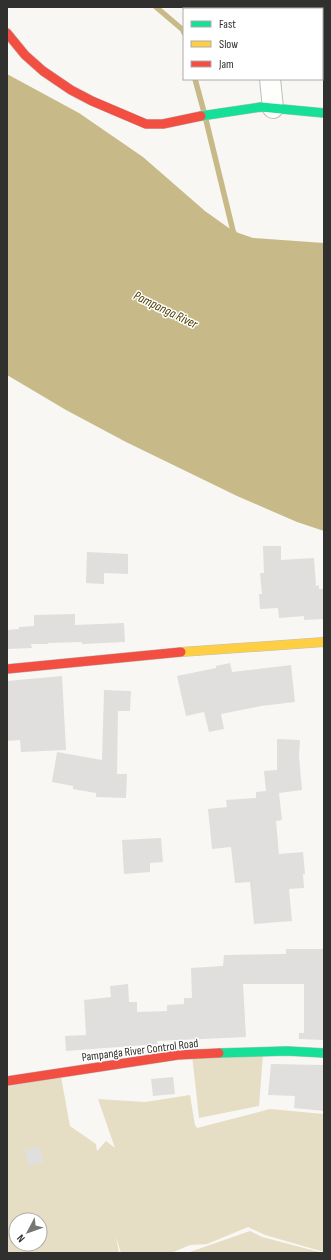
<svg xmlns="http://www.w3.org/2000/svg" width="331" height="1260" viewBox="0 0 331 1260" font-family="'Sofia Sans Condensed',sans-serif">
  <rect width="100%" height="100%" fill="#f8f7f4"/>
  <g fill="#e5dec5" fill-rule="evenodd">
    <polygon points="192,1055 263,1055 259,1106 199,1118"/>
    <path d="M61,1077l9,49 26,18 1,7 9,-10 9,7 -17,-49 47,3 45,-7 5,30 2,3 73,-19 54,5v138l-59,-17 -17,-8 -41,17 -17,1 -19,8h-50l-5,-16 3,16h-111l-1,-2v-166zM16,1220h24v24h-24z"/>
    <polygon points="250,1231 262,1237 323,1253 187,1253"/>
  </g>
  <polygon fill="#c8ba88" points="7,74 79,113 143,157 205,211 233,231 253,238 324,243 324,531 297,522 237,496 126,442 66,410 7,375"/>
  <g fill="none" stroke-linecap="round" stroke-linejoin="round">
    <g stroke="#c8ba88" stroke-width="5.5">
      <polyline points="156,7 183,30 184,33"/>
      <polyline points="195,79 204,112"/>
      <polyline points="206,120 233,231 236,237"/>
    </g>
  </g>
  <g fill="#e0dfdd">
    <polygon points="263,546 281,546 281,560 314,558 316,586 319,585 319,589 324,589 324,619 304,620 304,616 279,618 278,608 260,609 259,594 262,594 260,573 264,573"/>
    <polygon points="87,552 128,554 128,574 104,573 104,584 86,583"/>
    <polygon points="75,614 75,625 124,623 125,642 82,644 82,642 48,643 48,644 31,644 32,648 7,649 7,630 19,629 19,627 34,626 34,615"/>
    <polygon points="230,663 232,672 291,665 295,702 261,706 221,714 224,729 209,732 204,712 186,716 177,676 216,668 216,666"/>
    <polygon points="62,676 66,750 21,752 20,740 7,741 7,681"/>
    <polygon points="104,690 131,691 130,711 118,711 117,774 127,774 126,798 96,797 96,793 73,789 73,786 52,782 57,752 102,760"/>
    <polygon points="277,739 300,740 299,756 302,790 279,793 282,820 276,821 279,854 303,852 305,874 303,874 304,888 289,889 292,921 254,924 250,882 235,883 231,847 212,849 208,809 227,807 226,800 256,798 256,792 266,791 264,771 277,770"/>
    <polygon points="161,838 163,862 150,863 150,872 124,874 122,840"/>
    <polygon points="286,949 324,949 324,1040 299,1039 299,1033 304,1033 304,984 243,984 246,1037 157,1041 158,1044 66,1051 65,1036 86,1035 84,1000 111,997 110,986 128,984 129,1002 137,1002 137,1012 167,1011 167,1005 184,1004 184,998 192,998 191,968 223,966 224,955 286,954"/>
    <polygon points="271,1064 324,1065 324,1111 294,1108 295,1096 268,1095"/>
    <polygon points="173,1077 175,1094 153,1096 151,1079"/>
    <polygon points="40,1147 44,1162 29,1166 25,1150"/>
  </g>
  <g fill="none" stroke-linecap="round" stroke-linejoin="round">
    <g stroke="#c0bfbd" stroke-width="22">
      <g id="street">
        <polyline points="263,7 263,9"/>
        <polyline points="270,79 273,108"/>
      </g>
    </g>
    <g stroke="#c0bfbd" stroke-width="10">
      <g id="fast">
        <polyline points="201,116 261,107 324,113"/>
        <polyline points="219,1053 287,1051 324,1053"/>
      </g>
    </g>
    <g stroke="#c0bfbd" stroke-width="10">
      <polyline id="slow" points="181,652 324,642"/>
    </g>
    <g stroke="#c0bfbd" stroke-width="10">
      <g id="jam">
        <polyline points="7,33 25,55 43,71 71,90 92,101 146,124 163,124 201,116"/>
        <polyline points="7,669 181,652"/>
        <polyline points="7,1081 178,1055 219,1053"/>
      </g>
    </g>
    <use href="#street" stroke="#fefefd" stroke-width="20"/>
    <use href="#fast" stroke="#16e098" stroke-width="9"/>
    <use href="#slow" stroke="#ffcf43" stroke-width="9"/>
    <use href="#jam" stroke="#f24e42" stroke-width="9"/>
  </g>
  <g text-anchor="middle" stroke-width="3" stroke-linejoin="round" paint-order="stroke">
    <g font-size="12" fill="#30302e" stroke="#fff">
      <text transform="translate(140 1050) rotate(-7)" y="4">Pampanga River Control Road</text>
    </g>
    <g font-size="13" font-style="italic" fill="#4e4004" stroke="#fff">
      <text transform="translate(166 309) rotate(26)" y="5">Pampanga River</text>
    </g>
  </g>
  <rect width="331" height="1260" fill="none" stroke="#30302e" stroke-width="16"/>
  <rect x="183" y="8" width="140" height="72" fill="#ffffff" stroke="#acacab"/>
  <rect x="191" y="21" width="20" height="6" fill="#16e098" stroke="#acacab"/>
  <text x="219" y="28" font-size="12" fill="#30302e">Fast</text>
  <rect x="191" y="41" width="20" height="6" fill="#ffcf43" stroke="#acacab"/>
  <text x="219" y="48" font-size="12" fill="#30302e">Slow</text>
  <rect x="191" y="61" width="20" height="6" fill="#f24e42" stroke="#acacab"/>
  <text x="219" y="68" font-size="12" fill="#30302e">Jam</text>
  <g transform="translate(28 1232) rotate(229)"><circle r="19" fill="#ffffff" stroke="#acacab"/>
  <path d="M0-3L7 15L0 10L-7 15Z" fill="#767673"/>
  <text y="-6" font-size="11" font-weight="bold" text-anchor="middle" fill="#30302e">N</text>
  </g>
</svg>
